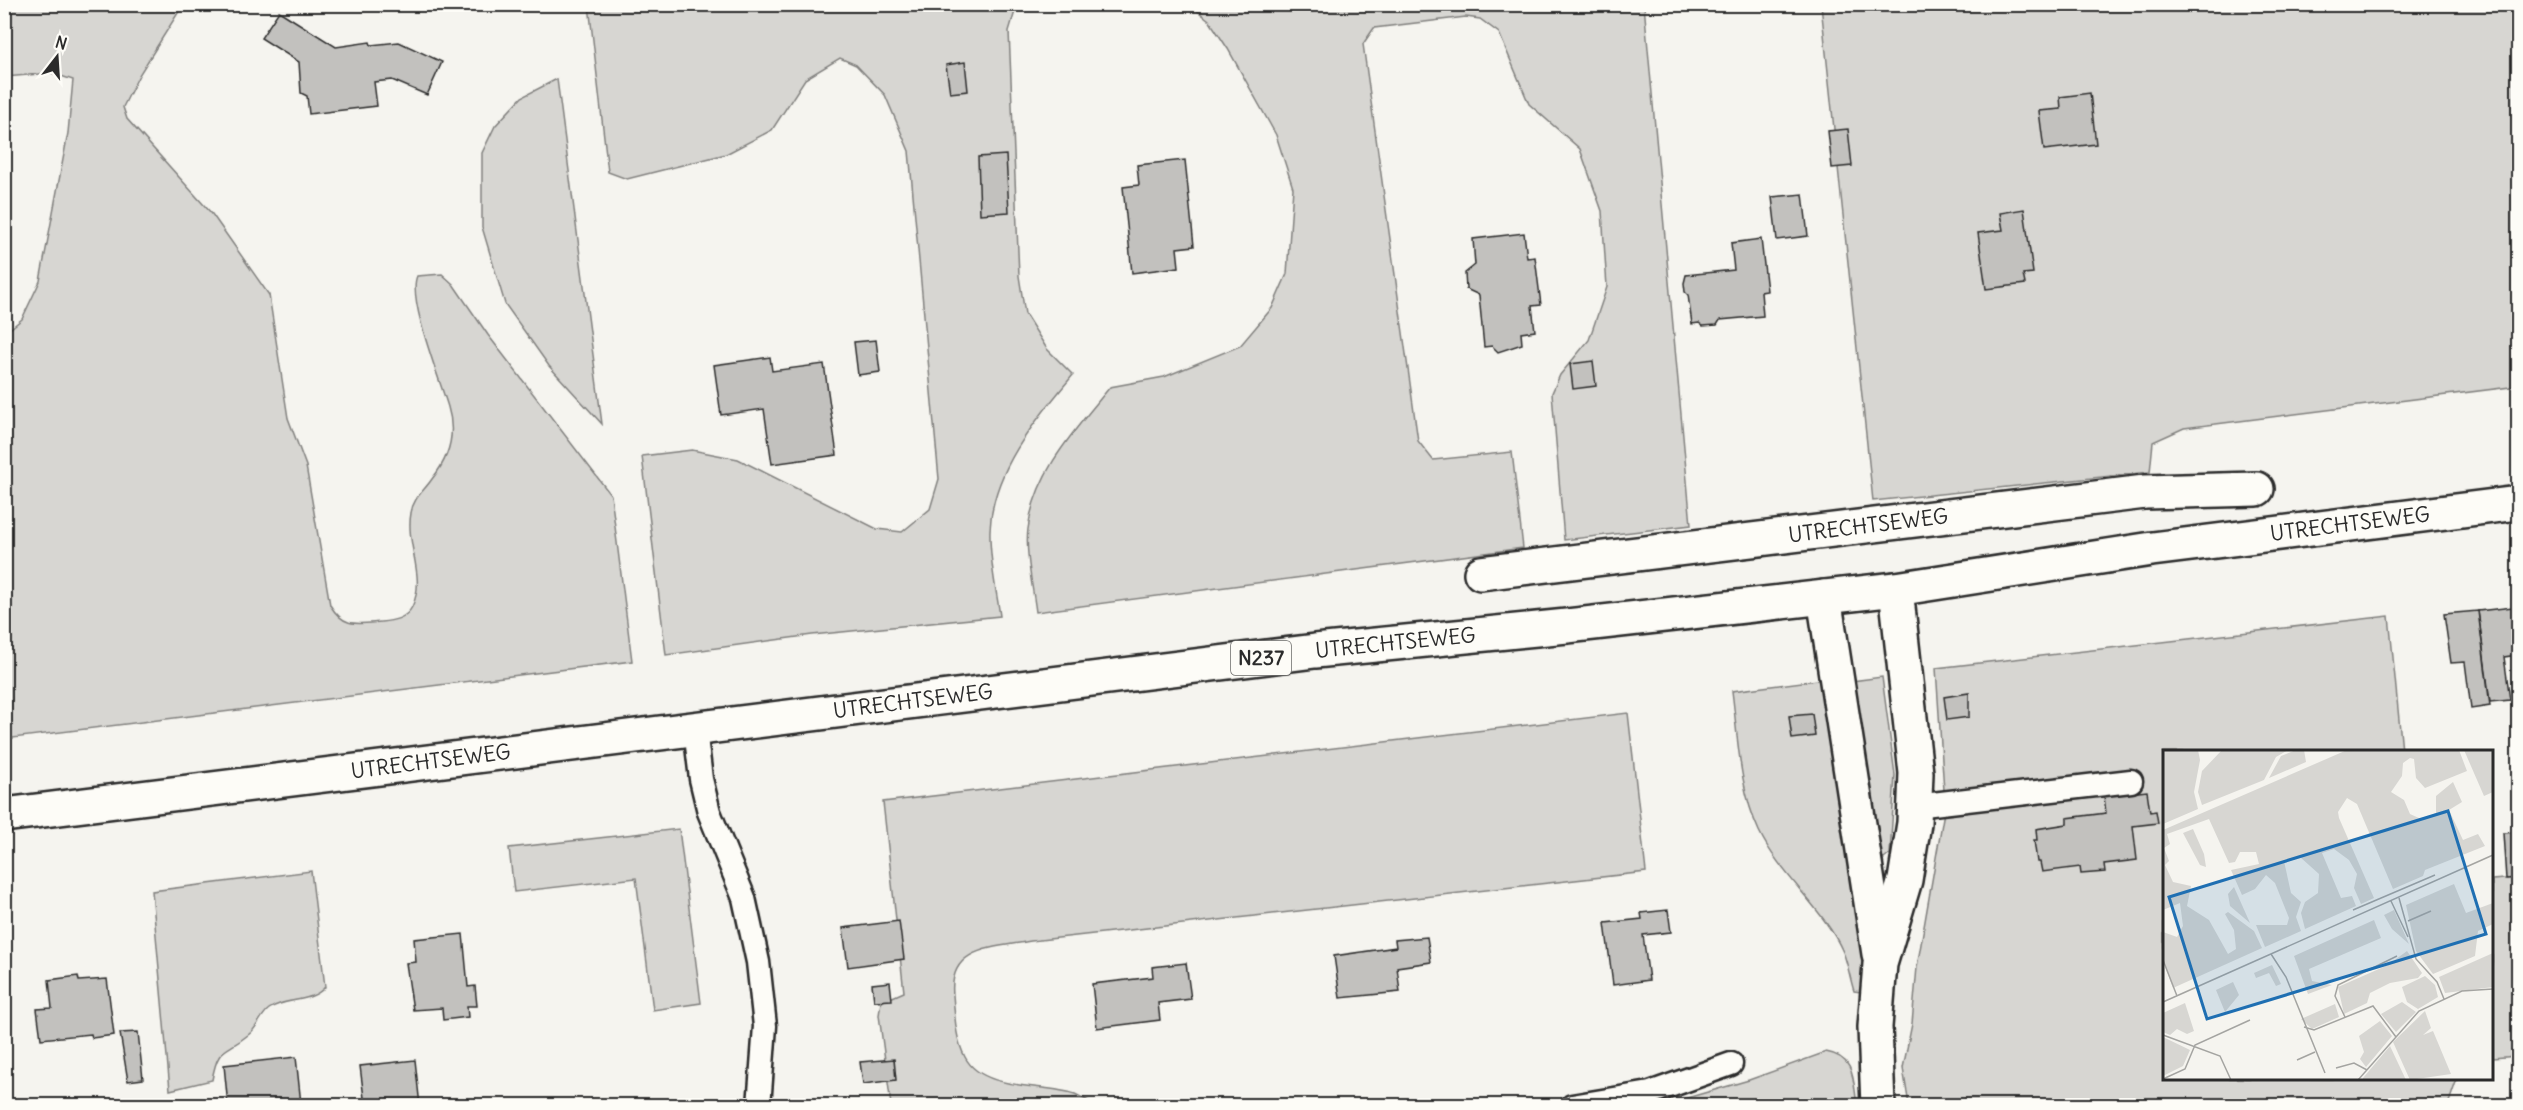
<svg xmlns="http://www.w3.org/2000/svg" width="2523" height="1110" viewBox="0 0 2523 1110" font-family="Delius,sans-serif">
  <rect width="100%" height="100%" fill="#f5f4ef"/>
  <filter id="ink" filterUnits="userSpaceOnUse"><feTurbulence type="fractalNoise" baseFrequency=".0167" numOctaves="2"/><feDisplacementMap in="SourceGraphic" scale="12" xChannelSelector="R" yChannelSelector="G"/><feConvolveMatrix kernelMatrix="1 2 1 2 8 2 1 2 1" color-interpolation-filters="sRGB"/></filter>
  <g filter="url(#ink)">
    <g fill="#d7d6d2" stroke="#81807e" stroke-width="1.5">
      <path d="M5,4l178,1 -44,70 -16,32 4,12 85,95 57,81 19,123 18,48 24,139c14,23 26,19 51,17 11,-1 25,-3 31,-15 15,-31 -7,-62 -1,-94 2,-15 13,-22 21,-34 17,-21 24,-46 16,-72 -8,-27 -41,-109 -31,-131l25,-2 11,10 35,51 123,160 21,166 -627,78v-406l17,-14 18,-38 28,-148 5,-53 -21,-7 -47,4z"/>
      <path d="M589,5h432l-5,3 -7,23 10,245 6,38 22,35 26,26c-36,43 -81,95 -83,155 -1,28 6,58 10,86l-188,19 -146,20 -24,-199 50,-6 46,9 139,70 25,3 28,-23 9,-30 -30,-328 -24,-56 -29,-30 -16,-7 -35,21 -33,51 -46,24 -99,25 -19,-7z"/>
      <path d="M1190,5h454l47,520 -127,15 -12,-147 8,-18 29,-35 18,-53 -5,-76 -22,-62 -51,-45 -30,-71 -19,-14 -14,-2 -92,11 -11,16 55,397 15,19 79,-8 11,96 -487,64c-3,-24 -11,-60 -8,-83 7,-57 47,-99 82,-142l54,-10 76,-31 32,-38 15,-34 6,-86 -17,-53 -48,-86 -19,-29z"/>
      <polygon points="1821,5 2518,5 2518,386 2184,428 2153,442 2150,472 1873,501"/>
      <polygon points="557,79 602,424 549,366 505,304 482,227 482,153 495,126 522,97"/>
      <polygon points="2389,616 2402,751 2164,752 2164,1078 2457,1079 2448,1105 1909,1105 1903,1068 1912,1024 1917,967 1945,806 1936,668"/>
      <polygon points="1882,677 1895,775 1890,854 1884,859 1876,856 1852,681"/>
      <path d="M1825,679l38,257 -2,56 -7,-1c-4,-12 -6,-27 -11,-39 -18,-42 -63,-77 -84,-121 -20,-43 -21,-94 -27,-140z"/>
      <path d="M1628,713l18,159 -615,69c-36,7 -83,5 -78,54 2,21 2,43 12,62 18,35 80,26 110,37 7,3 14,8 21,11h-205l-12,-90 2,-13 23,-10 -21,-190z"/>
      <polygon points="679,829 701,1003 653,1010 636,878 514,892 509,848"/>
      <path d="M311,871l14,116c-15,17 -40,10 -56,22 -9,7 -12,20 -21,26 -23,19 -30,10 -36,45l-42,10 -18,-199z"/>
      <polygon points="2518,878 2518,1056 2492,1058 2492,880"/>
      <path d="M1826,1052c30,5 27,29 31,53h-194l86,-25z"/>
    </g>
    <g fill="#c2c1be" stroke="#2b2b2b" stroke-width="1.5">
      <polygon points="279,11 336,47 370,42 371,45 399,42 442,62 427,95 392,80 374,82 377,106 309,114 307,96 301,93 299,62 261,38"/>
      <polygon points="965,62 968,91 950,93 946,65"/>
      <polygon points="2090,93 2096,144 2044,150 2039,111 2061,109 2060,97"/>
      <polygon points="1848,129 1852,166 1832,168 1828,131"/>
      <polygon points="1006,155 1009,212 980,214 978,157"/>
      <polygon points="1185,160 1194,246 1177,248 1179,267 1132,273 1123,187 1139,185 1137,165"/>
      <polygon points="1803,194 1808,236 1777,240 1772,197"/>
      <polygon points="2024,209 2033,273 2023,274 2025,284 1986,289 1978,233 2003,230 2000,213"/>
      <polygon points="1524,233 1527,258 1535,257 1541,305 1532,306 1535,331 1521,333 1522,344 1498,352 1492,346 1484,347 1479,295 1466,289 1465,273 1475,265 1473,239"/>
      <polygon points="1761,239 1767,291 1761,292 1763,316 1720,320 1717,325 1703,326 1699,323 1692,324 1688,295 1685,292 1684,283 1686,275 1734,270 1731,243"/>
      <polygon points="876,340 880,372 858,375 854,342"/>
      <polygon points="770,357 772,371 824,364 837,455 772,464 764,409 721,415 714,365"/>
      <polygon points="1593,361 1596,386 1573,389 1570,364"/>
      <polygon points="2513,607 2518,655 2504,657 2510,700 2490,702 2478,611"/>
      <polygon points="2478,611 2490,706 2471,709 2465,662 2451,663 2444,614"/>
      <polygon points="1969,693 1969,717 1947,720 1944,697"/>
      <polygon points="1812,714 1815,736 1792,739 1789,716"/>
      <polygon points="2147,791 2150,812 2156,811 2158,823 2133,826 2137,860 2104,864 2105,872 2081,874 2080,867 2042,872 2040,862 2037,862 2034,840 2037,840 2036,829 2067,824 2067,818 2106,813 2104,796"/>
      <polygon points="2518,832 2518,878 2506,879 2503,833"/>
      <polygon points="1668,910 1671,932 1643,935 1649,980 1613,985 1605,923 1642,919 1641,913"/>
      <polygon points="899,921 904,959 848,967 843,928"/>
      <polygon points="463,934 468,987 475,986 477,1006 467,1006 468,1017 443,1020 442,1008 413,1010 406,963 416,962 414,939"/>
      <polygon points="1427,937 1431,962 1397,967 1400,992 1340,998 1334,956 1396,947 1395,940"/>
      <polygon points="1186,963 1191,999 1158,1003 1160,1020 1097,1028 1092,984 1153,977 1152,967"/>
      <polygon points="78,976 79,981 107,979 114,1035 92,1038 91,1034 41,1039 37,1009 52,1008 49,980"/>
      <polygon points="890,982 892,1000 874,1001 872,984"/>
      <polygon points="138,1032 143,1079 128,1081 120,1033"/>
      <polygon points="296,1057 301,1104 228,1106 224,1065"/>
      <polygon points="894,1059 896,1080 863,1084 860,1062"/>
      <polygon points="415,1060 420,1106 365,1106 360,1066"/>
    </g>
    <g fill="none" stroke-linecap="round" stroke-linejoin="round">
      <g stroke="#2b2b2b" stroke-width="27">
        <g id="lane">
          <polyline points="695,729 701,779 709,812 744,898 758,962 765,1026 759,1106"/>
          <polyline points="1915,806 2131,781"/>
          <polyline points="1572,1106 1650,1093 1731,1064"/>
        </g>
      </g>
      <g stroke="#2b2b2b" stroke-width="38">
        <g id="street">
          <path id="s1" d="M1481,573l664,-81 112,-3"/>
          <polyline points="1824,597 1879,954"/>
          <polyline points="1878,1106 1875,1027 1880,964 1905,880 1914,823 1916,773 1896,589"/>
        </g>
      </g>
      <g stroke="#2b2b2b" stroke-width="38">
        <g id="primary">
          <path id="s2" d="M4,815l1311,-164 252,-25 329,-37 256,-40 366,-46"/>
        </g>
      </g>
      <use href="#lane" stroke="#fdfcf7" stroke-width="22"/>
      <use href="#street" stroke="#fdfcf7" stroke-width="33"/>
      <use href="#primary" stroke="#fdfcf7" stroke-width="33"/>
    </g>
  </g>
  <g text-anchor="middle" stroke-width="6" stroke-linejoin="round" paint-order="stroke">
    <rect fill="#fdfcf7" stroke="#6a6a68" stroke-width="1.5" x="1231" y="641" width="60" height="34" rx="4.5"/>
    <g font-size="20" font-weight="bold" fill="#2b2b2b">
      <text x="1261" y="665">N237</text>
    </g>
    <g font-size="21" fill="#2b2b2b" stroke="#fdfcf7">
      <text dy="7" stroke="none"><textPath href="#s2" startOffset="2364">UTRECHTSEWEG</textPath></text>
      <text dy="7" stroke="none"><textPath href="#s1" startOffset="390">UTRECHTSEWEG</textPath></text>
      <text dy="7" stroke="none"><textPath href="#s2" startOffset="1402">UTRECHTSEWEG</textPath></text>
      <text dy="7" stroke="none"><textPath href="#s2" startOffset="916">UTRECHTSEWEG</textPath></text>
      <text dy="7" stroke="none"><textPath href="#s2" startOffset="430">UTRECHTSEWEG</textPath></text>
    </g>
  </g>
  <g transform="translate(2163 750)">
    <rect width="330" height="330" fill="#f5f4ef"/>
    <path d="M0,0h35l2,10 -6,32 4,17 -35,15zM59,0h66l-12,7 -12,23 -62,25 -4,-13 4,-21zM133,0h8l2,12 -37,16 12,-22zM184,0h112l8,21 -42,17 -9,-10 -2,-19 -4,-1 -7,5 -1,13 -11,16 13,8 6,14 11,5 15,-6v-17l17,-14 9,20 -13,8 14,30 15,-6 7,12 -60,24 -2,6 -30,13 -36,-85 -10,-6 -9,14 1,6 35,80 -13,6 -7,-16 3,-14 -8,-14 -15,-11 -12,4 19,45 11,-2 4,10 -51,23 -4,-16 4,-11 13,-9 1,-19 -19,-17 -16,4 7,32 10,9 -5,15 5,14 -36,16 -9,-22h31l2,-7 -14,-35 -9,-8 -11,14 -13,6 -11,-25 28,-6 -3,-12h-16l-5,10 -6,1 -20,-44 -42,15 3,10 -6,4 5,13 -4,4 8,17 18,4 -4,20 22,14 19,34 8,-5 -2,-19 -9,-16 3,-2 26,19 8,17 -89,40 -10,-27v-29l14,5 6,-11 -3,-23 -17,7v-80zM301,0h29v42l-9,4zM30,79l11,25 2,13 -6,-2 -17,-32zM291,134l12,29 27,-10v21l-15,7 -3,25 -42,18 -17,-23 -10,-46zM71,137l16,36 -20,-17 -2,-12zM231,160l15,34 -17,-15 -8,-14zM211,170l7,18 -72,31 3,12 20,4 -24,9 -14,-38zM244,201l15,22 -4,5 -28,5 -20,10 -3,10 -23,11 -6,-27 50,-22zM330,203v34l-48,6 -6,-16zM109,215l9,19 -5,2 -7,-13 -13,5 -2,-5zM262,226l10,9 3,12 -20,12 -11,-7 -5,-15zM70,232l6,13 -14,17 -9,-22zM239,252l14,10 -20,20 -15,-18zM22,253l9,28 -7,3 -10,-5 -7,6 -7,-3v-19zM172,254l4,13 -27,12 -11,-10zM262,261l6,17 -8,7 10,-4 18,43 -41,6 -17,-38zM217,271l12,15 -26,31 -6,-8 4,-7 -5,-16zM0,287l27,13 -7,16 -20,10zM227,296l16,34h-43v-2z" fill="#d7d6d2"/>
    <path fill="none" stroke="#a4a4a1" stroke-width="1.5" d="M236,148l17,61 21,23 7,17M228,151l17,36M190,160l82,-35M245,171l23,-10M108,204l15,23 39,96M0,210l14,36M0,252l330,-147M182,267l-10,-21 3,-11 59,-29M141,277l10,3 59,-24 23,31M0,285l57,21 11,24M134,310l18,-8M173,318l18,-5 13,7M0,329l22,-10 10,-24 55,-25M195,330l61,-69 43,-20 31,-2"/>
    <path fill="#1f6fb2" fill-opacity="0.15" stroke="#1f6fb2" stroke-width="3" d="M285,61l38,123 -279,85 -38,-122z"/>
    <rect width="330" height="330" fill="none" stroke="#2b2b2b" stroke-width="3"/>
  </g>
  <rect width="2523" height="1110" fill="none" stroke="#fdfcf7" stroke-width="24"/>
  <rect x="12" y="12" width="2499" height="1086" fill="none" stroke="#2b2b2b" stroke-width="2" filter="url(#ink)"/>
  <g transform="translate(57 57) rotate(17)" stroke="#fdfcf7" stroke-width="4.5" paint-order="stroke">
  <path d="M0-4.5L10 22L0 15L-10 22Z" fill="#2b2b2b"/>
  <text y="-9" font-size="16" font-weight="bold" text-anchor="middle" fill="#2b2b2b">N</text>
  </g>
</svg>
